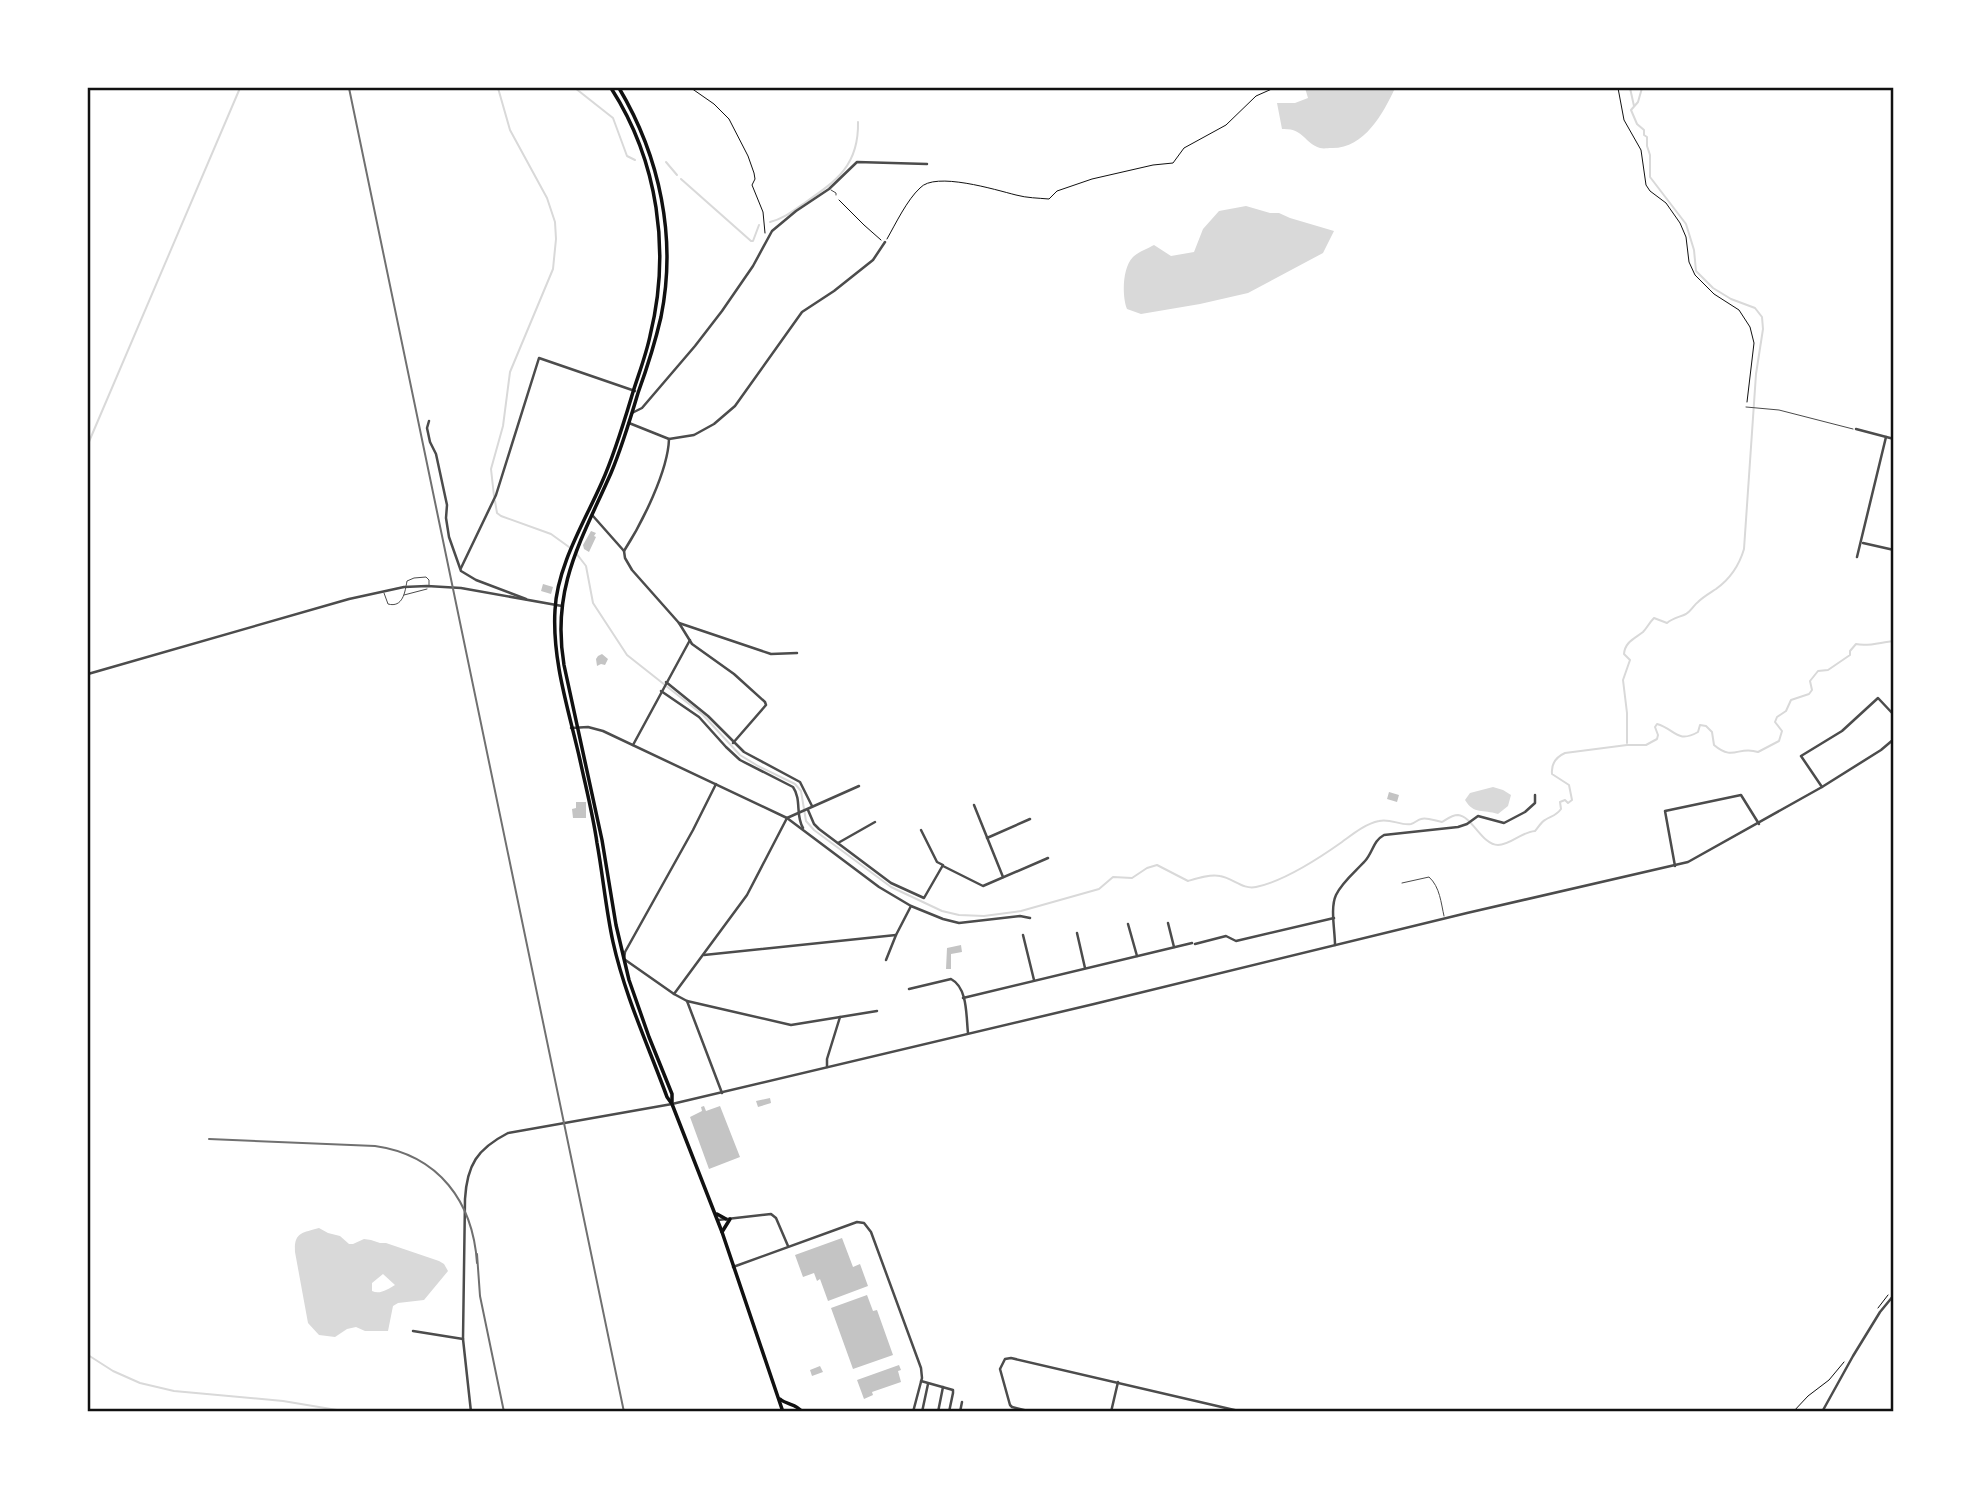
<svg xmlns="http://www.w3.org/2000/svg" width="1981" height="1499" viewBox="0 0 1981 1499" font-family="'Alegreya Sans',sans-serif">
  <rect width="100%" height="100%" fill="#fff"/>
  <g fill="#d9d9d9" fill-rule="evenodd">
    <path d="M1305,88h90c-12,26 -31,61 -64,60 -3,0 -7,1 -11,0 -16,-5 -16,-20 -38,-19l-5,-26h18l13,-5z"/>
    <path d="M1246,206l24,7h9l11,5 44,13 -11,22 -75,40 -48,11 -59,10 -14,-5c-5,-12 -5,-41 6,-52 5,-5 14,-8 21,-12l17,11 23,-4 9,-23 16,-18z"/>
    <path d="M1493,787l10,3 8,5 -3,11 -10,8c-15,-5 -24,1 -33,-14l5,-7z"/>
    <path d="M319,1228l9,5 12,3 9,8h4l11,-5 7,1 9,3h6l53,18 5,3 4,7 -24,29 -26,3 -5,3 -5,25h-23l-9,-4 -9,2 -12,8 -16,-2 -11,-12 -13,-71c-1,-20 7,-19 24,-24zM383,1274l12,11c-7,4 -15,10 -23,6v-8z"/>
  </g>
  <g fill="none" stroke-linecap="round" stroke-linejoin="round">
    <g stroke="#d9d9d9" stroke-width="2">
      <polyline points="575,88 613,118 627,156 635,160"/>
      <polyline points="1630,88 1634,106"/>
      <polyline points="666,162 677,175"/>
      <polyline points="681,179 751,241 753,241 759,225"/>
      <path d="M770,222c13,-3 23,-11 33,-18 33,-23 56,-38 55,-82"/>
      <polyline points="88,444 240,88"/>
      <polyline points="494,496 491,469 503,426 510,372 553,269 556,239 555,222 547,198 510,130 498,88"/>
      <polyline points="495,501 497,513 501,516 551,534 569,547"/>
      <path d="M576,553l10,13 7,37 34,52 76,60 37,40 18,11 37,18 6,7 5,30 8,9 77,57 51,24 17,4 25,1 37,-5 78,-22 14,-12 19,1 15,-10 10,-3 31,16c10,-3 22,-7 32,-5 13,2 23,14 36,11 29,-6 62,-28 86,-45 11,-8 23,-18 37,-21 11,-3 22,5 32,3 4,-1 6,-4 10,-5 6,-2 14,2 21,3 5,-3 10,-7 16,-7 14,1 24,30 40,30 13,0 23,-13 37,-14 3,-3 6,-9 10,-11 6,-4 11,-4 16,-11l-1,-7 5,-2 3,3 4,-3 -3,-15 -17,-11c-1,-10 4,-17 13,-21l62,-8h19l11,-6 1,-4 -3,-8 2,-3c18,5 20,20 41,8l2,-7 6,1 6,6 2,13c20,17 24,0 44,7l21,-11 3,-10 -7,-9 2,-5 9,-6 5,-11 18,-6 3,-4 -2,-9 8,-10 10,-1 22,-15v-4l6,-7c12,3 25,-2 38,-3"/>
      <path d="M1627,743v-30l-4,-33 7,-20 -6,-6c1,-12 10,-15 19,-22 4,-4 6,-9 11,-14l13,5c6,-5 13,-6 19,-9 5,-3 8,-9 12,-12 5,-5 12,-9 18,-13 14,-10 23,-23 28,-40l12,-175 7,-45 -1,-12 -7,-9 -24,-9 -18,-11 -17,-17 -2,-21 -8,-26 -36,-47v-22l-3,-9v-9l-3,-2v-5l-7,-6 -6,-14 7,-8 4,-14"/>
      <polyline points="88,1355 113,1371 140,1383 174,1391 283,1401 349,1412"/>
    </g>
  </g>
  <g fill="#c4c4c4">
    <polygon points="591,531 596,533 594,536 596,537 589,552 584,549 583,545"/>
    <polygon points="543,584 553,587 551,594 541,591"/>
    <polygon points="602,654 608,659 605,665 601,664 597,666 596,659 598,656"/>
    <polygon points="1389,792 1399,795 1397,802 1387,799"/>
    <polygon points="576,802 586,802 586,818 573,818 572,809 576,808"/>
    <polygon points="961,945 962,952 951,954 951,969 946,969 947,948"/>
    <polygon points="770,1098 771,1103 758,1107 756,1101"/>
    <polygon points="704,1106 706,1111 720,1106 740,1157 709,1169 690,1117 702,1111 701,1107"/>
    <polygon points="842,1238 853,1267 860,1264 868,1286 828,1301 820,1279 817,1281 814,1273 803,1277 795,1255"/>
    <polygon points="867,1295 873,1311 877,1310 893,1355 853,1369 831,1308"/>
    <polygon points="899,1365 901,1370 898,1371 901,1382 872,1392 873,1395 864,1399 857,1380"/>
    <polygon points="820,1366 823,1372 812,1376 810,1370"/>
  </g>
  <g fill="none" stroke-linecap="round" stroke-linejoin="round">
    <g stroke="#111" stroke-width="1">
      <polyline points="691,88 714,104 729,119 748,156 754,173 755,179 752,185 763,212 765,233"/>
      <polyline points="1618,88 1624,120 1641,150 1646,185 1650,191 1666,203 1680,223 1686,237 1689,262 1695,275 1714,294 1739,310 1750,327 1754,343 1747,402"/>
      <polyline points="839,200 864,225 881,240"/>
      <path d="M887,239c9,-16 20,-39 33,-51 15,-17 76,2 96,7 11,3 22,3 33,4l8,-8 35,-12 61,-14 20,-2 11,-15 42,-23 30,-29 18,-8"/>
      <polyline points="1878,1308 1888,1295"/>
      <polyline points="1793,1412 1808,1396 1829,1380 1844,1362"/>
    </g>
    <g stroke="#4c4c4c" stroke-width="1">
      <polyline points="831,190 836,193 836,195"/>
      <polyline points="1746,407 1779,410 1853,429"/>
      <path d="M384,593l4,11c15,4 17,-12 19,-23l7,-3 12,-1 3,3v5"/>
      <polyline points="404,595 427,589"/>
      <path d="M1402,883l27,-6c11,10 12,26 15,39"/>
    </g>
    <g stroke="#4c4c4c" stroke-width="2.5">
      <polyline points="632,413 642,408 695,346 722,311 753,266 772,231 796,211 829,189 857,162 927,164"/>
      <polyline points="429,421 427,428 430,442 436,454 447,505 446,518 449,537 461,571 476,580 526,599"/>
      <polyline points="629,423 669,439 694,435 714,424 735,406 802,312 834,291 873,260 885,242"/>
      <polyline points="1856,429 1894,439"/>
      <polyline points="593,516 624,551 625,558 632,570 679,623 692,644 734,674 765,702 766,705 733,743"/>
      <polyline points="1863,543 1894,550"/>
      <path d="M624,551c18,-28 44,-80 45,-112"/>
      <polyline points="1857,557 1886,437"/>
      <polyline points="461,568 496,495 539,358 635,391"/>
      <polyline points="679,623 771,654 797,653"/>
      <polyline points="666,682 708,716 744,752 800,782 812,806"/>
      <path d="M661,691l38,26 27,30 14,13 53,27c9,13 2,28 10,41"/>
      <polyline points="571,728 588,727 603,731 787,818 879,887 911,906 943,919 959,923 1020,916 1030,918"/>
      <polyline points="633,745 690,640"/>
      <polyline points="716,784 693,830 625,952 624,959 674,994 687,1001 791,1025 877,1011"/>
      <polyline points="1822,787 1801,756 1842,731 1878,698 1894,715"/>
      <polyline points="974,805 1003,877"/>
      <polyline points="808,810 814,824 819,829 891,883 924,898 943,865 937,862 921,830"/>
      <polyline points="787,818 859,786"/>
      <polyline points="987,838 1030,819"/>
      <polyline points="838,843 875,822"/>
      <polyline points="943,866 983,886 1048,858"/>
      <polyline points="1675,866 1665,811 1741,795 1759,824"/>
      <polyline points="1168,923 1174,947"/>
      <polyline points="1128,924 1137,956"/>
      <polyline points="1077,933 1085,968"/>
      <polyline points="1023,935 1034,980"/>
      <polyline points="1195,944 1226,936 1236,941 1334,918"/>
      <path d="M1335,945c0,-15 -5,-37 1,-50 6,-13 20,-24 29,-34 8,-9 8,-20 19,-26l74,-8 9,-3 11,-8 26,7 21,-11 10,-9v-8"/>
      <polyline points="704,955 896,935"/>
      <polyline points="886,960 896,935 911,906"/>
      <path d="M909,989l42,-10c17,9 15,37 17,54"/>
      <polyline points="674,994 747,895 787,818"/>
      <polyline points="963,998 1192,943"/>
      <polyline points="687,1001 722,1093"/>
      <polyline points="827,1067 827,1059 840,1017"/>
      <polyline points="718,1220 771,1214 776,1218 788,1246"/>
      <polyline points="733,1267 857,1222 864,1223 871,1232 921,1368 922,1378 913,1412"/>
      <polyline points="413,1331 463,1339"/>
      <polyline points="921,1381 953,1390 953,1393 949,1412"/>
      <path d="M471,1412l-8,-73 2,-140c2,-34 12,-50 43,-66l164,-29"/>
      <polyline points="922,1412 928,1384"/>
      <polyline points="938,1412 943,1387"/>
      <polyline points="960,1412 962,1402"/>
      <polyline points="1032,1412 1012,1407 1010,1405 1000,1369 1005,1359 1011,1358 1243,1412"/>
      <polyline points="1111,1412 1118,1382"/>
      <polyline points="1822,1412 1853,1356 1880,1312 1894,1295"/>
    </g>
    <g stroke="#4c4c4c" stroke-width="2.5">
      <polyline points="88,674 349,599 404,587 427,586 461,588 562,606"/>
      <polyline points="672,1104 1094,1004 1467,913 1688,862 1822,787 1881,750 1894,739"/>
    </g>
    <g stroke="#111" stroke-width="3.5">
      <path d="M611,88c47,73 60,163 39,248 -4,19 -11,37 -17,56 -9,30 -18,61 -31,90 -17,39 -45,84 -47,128 -3,51 14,101 25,150 6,28 13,55 17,83 6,33 9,67 16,99 12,54 35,103 54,155l5,7 50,128 61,180"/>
      <path d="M619,88c41,69 58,150 42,229 -6,26 -14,51 -23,76 -8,27 -16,54 -27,80 -30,68 -60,115 -47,192l38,175 14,85 13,55 20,57 23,57v8"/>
      <polyline points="717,1214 726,1219"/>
      <polyline points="722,1232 730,1219"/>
      <path d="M780,1399c7,6 17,5 22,13"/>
    </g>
    <g stroke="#707070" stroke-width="2">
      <polyline points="349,88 624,1412"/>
      <path d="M209,1139l166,7c64,9 98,56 102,117"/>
      <polyline points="477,1254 480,1296 504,1412"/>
    </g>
  </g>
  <rect width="1981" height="1499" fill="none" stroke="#ffffff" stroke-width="178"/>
  <rect x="89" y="89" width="1803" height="1321" fill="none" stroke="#111" stroke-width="2.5"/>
</svg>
